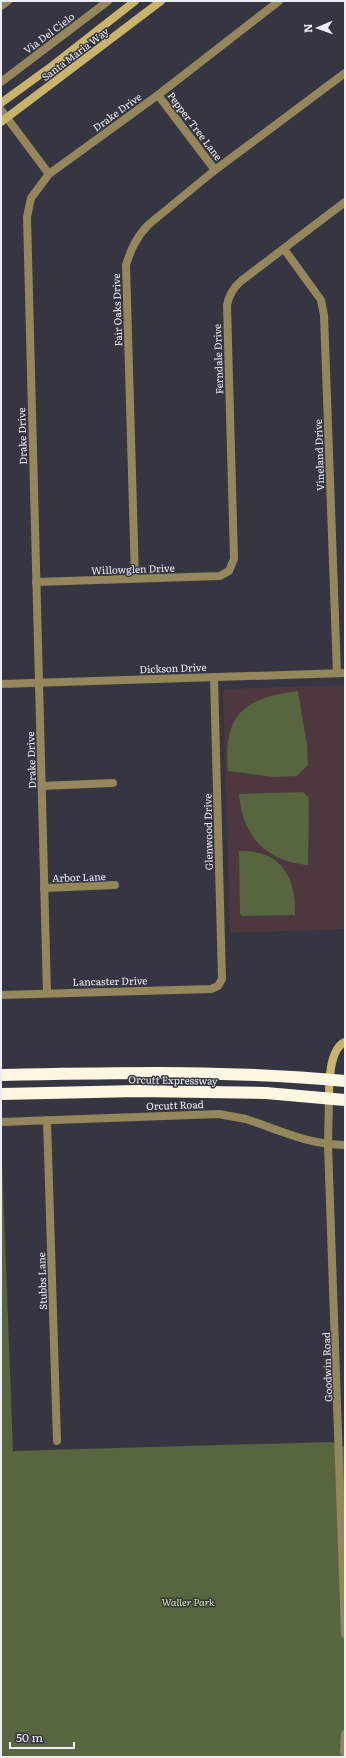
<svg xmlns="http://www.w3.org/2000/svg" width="346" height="1758" viewBox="0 0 346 1758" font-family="Literata,serif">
  <rect width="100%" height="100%" fill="#353641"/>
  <polygon fill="#4c383e" points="345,685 345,929 230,933 223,692 226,689"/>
  <g fill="#57663e">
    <path d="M298,691l9,55 1,19 -11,11 -23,1 -46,-6c-5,-56 15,-73 70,-80z"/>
    <path d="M303,792l6,6 -1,67c-42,-3 -66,-30 -69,-71z"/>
    <path d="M239,851c42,-1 57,25 56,64l-53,1 -2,-2z"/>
    <polygon points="1,1134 13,1451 331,1442 345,1447 345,1757 1,1757"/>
  </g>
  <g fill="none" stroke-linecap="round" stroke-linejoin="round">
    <g stroke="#94875b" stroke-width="8">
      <polyline points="1,6 8,1"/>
      <polyline points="1,82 108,1"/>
      <polyline points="158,95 215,170"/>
      <polyline points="1,110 49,174"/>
      <polyline points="284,249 321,300 324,315 337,673"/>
      <path d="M135,578l-9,-313c5,-16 10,-27 22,-40l67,-55 130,-97"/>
      <path d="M36,582l184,-6 9,-5 5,-12 -7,-254c2,-10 6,-17 14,-24l104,-79"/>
      <polyline points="1,684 345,673"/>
      <polyline points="41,786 113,783"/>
      <polyline points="44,888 115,885"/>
      <polyline points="47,993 27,217 31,198 49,174 158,95 279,1"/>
      <polyline points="1,995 211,989 218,986 222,979 214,677"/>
      <polyline points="329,1098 328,1145 345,1634"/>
      <polyline points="47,1120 57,1441"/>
      <path d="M1,1122l218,-8c9,2 18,3 27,5 36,12 60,25 99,26"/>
      <polyline points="344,1752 345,1734"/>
    </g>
    <g stroke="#c8b46b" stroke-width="8">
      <polyline points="1,103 52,66 135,1"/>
      <polyline points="1,122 161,1"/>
      <path d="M329,1098c0,-15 0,-49 16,-56"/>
    </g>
    <g stroke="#fdf7e2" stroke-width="12">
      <path d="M1,1075c114,-2 230,-5 344,6"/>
      <polyline points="1,1094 139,1091 266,1093 345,1100"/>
    </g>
  </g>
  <g text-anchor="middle" stroke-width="3" stroke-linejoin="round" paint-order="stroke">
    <g font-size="10" fill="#ededf5" stroke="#353641">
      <text transform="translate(49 33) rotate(-37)" y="4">Via Del Cielo</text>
      <text transform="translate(75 54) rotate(-37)" y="4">Santa Maria Way</text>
      <text transform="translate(117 112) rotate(-36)" y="4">Drake Drive</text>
      <text transform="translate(195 126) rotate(53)" y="4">Pepper Tree Lane</text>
      <text transform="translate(117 310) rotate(-92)" y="4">Fair Oaks Drive</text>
      <text transform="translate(218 359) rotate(-92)" y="4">Ferndale Drive</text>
      <text transform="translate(22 436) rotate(-92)" y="4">Drake Drive</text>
      <text transform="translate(319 455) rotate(-92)" y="4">Vineland Drive</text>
      <text transform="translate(133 569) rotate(-2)" y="4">Willowglen Drive</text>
      <text transform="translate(173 668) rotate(-2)" y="4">Dickson Drive</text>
      <text transform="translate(31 760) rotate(-92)" y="4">Drake Drive</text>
      <text transform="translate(208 832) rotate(-91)" y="4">Glenwood Drive</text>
      <text transform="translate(79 877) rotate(-2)" y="4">Arbor Lane</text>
      <text transform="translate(110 981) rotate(-1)" y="4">Lancaster Drive</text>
      <text transform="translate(173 1080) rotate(1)" y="4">Orcutt Expressway</text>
      <text transform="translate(175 1105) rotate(-2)" y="4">Orcutt Road</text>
      <text transform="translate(42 1281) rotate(-92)" y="4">Stubbs Lane</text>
      <text transform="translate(327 1367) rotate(-92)" y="4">Goodwin Road</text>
    </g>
    <g font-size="10" font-style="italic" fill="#ceed9b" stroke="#353641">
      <text x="188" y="1606">Waller Park</text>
    </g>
  </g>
  <rect width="346" height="1758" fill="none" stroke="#ededf5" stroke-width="4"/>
  <g transform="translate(318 28) rotate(268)" stroke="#353641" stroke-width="3" paint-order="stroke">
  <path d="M0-3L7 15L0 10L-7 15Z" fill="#ededf5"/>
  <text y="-6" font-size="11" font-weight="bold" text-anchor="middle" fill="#ededf5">N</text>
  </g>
  <path d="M10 1742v6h64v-6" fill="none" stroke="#ededf5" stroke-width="2"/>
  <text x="16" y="1742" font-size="12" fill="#ededf5" stroke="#353641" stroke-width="3" paint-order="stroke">50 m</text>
</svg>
